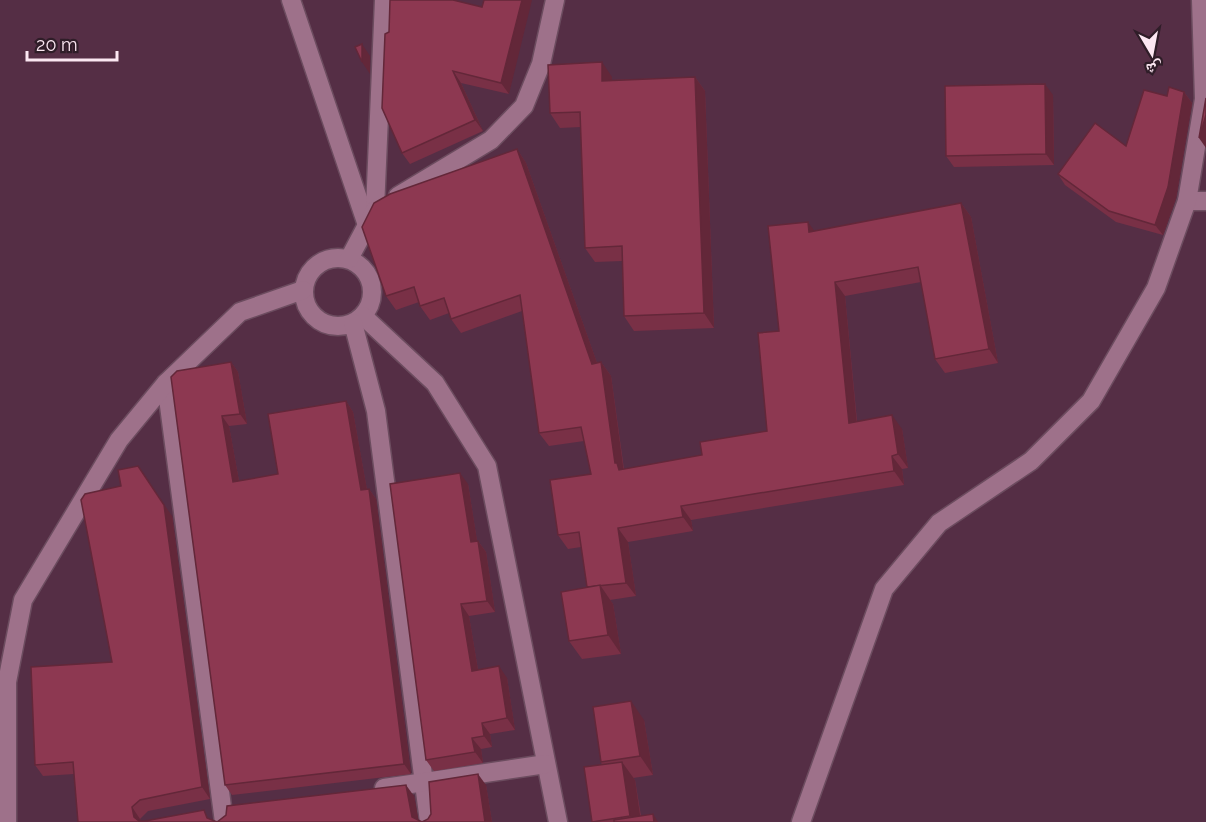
<svg xmlns="http://www.w3.org/2000/svg" width="1206" height="822" viewBox="0 0 1206 822" font-family="Raleway,'Noto Naskh Arabic',sans-serif">
  <rect width="100%" height="100%" fill="#552e45"/>
  <g fill="none" stroke-linecap="round" stroke-linejoin="round">
    <g stroke="#6c4c5f" stroke-width="21">
      <g id="minor">
        <polyline points="291,0 367,225"/>
        <polyline points="398,196 491,140 524,106 541,64 555,0"/>
        <polyline points="1187,201 1206,201"/>
        <polyline points="375,209 384,0"/>
        <circle cx="338" cy="292" r="34"/>
        <polyline points="349,259 375,210"/>
        <polyline points="363,316 435,383 487,466 558,822"/>
        <polyline points="353,323 376,411 429,822"/>
        <polyline points="166,383 224,822"/>
        <polyline points="384,788 546,764"/>
        <polyline points="7,822 7,682 23,600 119,440 166,383 240,312 303,290"/>
        <polyline points="801,822 884,589 939,523 1031,461 1091,401 1156,288 1187,201 1204,99 1201,0"/>
      </g>
    </g>
    <use href="#minor" stroke="#9e718a" stroke-width="18"/>
  </g>
  <g fill="#793046">
    <polygon points="482,7 509,94 461,83 483,131 410,164 402,153"/>
    <polygon points="612,77 612,80 695,77 705,91 714,328 634,331 624,316 622,261 595,262 585,248 581,127 560,128 550,113"/>
    <polygon points="1184,92 1192,103 1176,198 1163,235 1116,222 1065,185 1058,174 1126,146 1167,96"/>
    <polygon points="1053,95 1054,165 954,167 946,156"/>
    <polygon points="517,149 526,163 597,363 601,362 611,376 624,469 702,455 767,431 779,331 814,231 961,203 971,217 998,363 945,373 935,359 921,282 845,296 857,421 902,429 908,468 902,469 904,485 691,520 693,531 628,542 636,596 610,600 613,604 621,654 582,659 569,641 587,587 581,547 568,549 558,535 591,474 584,441 549,446 539,433 522,311 461,333 451,319 449,313 430,320 420,306 419,302 396,310 386,296"/>
    <polygon points="231,362 238,372 247,424 229,426 239,481 278,474 346,401 353,412 367,490 369,489 376,499 411,774 232,795 225,785 171,377"/>
    <polygon points="468,484 477,541 478,541 486,552 495,612 469,616 478,670 507,678 515,730 490,734 492,747 481,749 483,763 434,771 426,760"/>
    <polygon points="172,516 210,799 148,811 140,819 141,821 211,819 217,822 414,796 418,820 422,822 428,819 486,785 492,822 78,822 74,774 43,776 35,765 112,662"/>
    <polygon points="644,720 653,775 633,778 635,780 641,816 658,822 592,822 602,765 601,762"/>
  </g>
  <g fill="#632739">
    <polygon points="522,0 532,0 509,94 501,83"/>
    <polygon points="362,44 370,56 370,74 362,62"/>
    <polygon points="602,62 612,77 612,95 602,81"/>
    <polygon points="453,71 461,83 483,131 475,120"/>
    <polygon points="695,77 705,91 714,328 704,313"/>
    <polygon points="1045,84 1053,95 1054,165 1046,154"/>
    <polygon points="1184,92 1192,103 1176,198 1163,235 1155,225"/>
    <polygon points="1206,115 1206,148 1199,138"/>
    <polygon points="517,149 526,163 602,377 592,364"/>
    <polygon points="961,203 971,217 998,363 989,349"/>
    <polygon points="808,222 818,236 809,232"/>
    <polygon points="835,282 845,296 858,436 849,423"/>
    <polygon points="231,362 238,372 247,424 240,414"/>
    <polygon points="601,362 611,376 624,473 619,470 615,463"/>
    <polygon points="346,401 353,412 369,501 361,490"/>
    <polygon points="892,415 902,429 908,468 898,454"/>
    <polygon points="222,416 229,426 241,492 233,482"/>
    <polygon points="892,456 902,469 904,485 894,471"/>
    <polygon points="138,466 172,516 210,799 202,787"/>
    <polygon points="460,473 468,484 479,553 471,542"/>
    <polygon points="369,489 376,499 411,774 404,764"/>
    <polygon points="681,506 691,520 693,531 683,517"/>
    <polygon points="618,528 628,542 636,596 626,583"/>
    <polygon points="478,541 486,552 495,612 487,601"/>
    <polygon points="600,585 613,604 621,654 608,635"/>
    <polygon points="461,604 469,616 480,682 472,671"/>
    <polygon points="499,666 507,678 515,730 507,718"/>
    <polygon points="631,701 644,720 653,775 640,756"/>
    <polygon points="482,723 490,734 492,747 484,736"/>
    <polygon points="472,738 481,749 483,763 475,752"/>
    <polygon points="622,762 635,780 641,822 634,822 630,816"/>
    <polygon points="478,774 486,785 492,822 485,822"/>
    <polygon points="406,785 414,796 419,822 412,817"/>
    <polygon points="132,807 140,819 141,822 134,817"/>
    <polygon points="653,814 658,822 654,822"/>
  </g>
  <g fill="#8d3851" stroke="#632739" stroke-width="1.5">
    <polygon points="390,0 453,0 482,7 484,0 522,0 501,83 453,71 475,120 402,153 382,108 385,34 389,32"/>
    <polygon points="362,44 362,62 355,47"/>
    <polygon points="602,62 602,81 695,77 704,313 624,316 622,246 585,248 580,112 550,113 548,65"/>
    <polygon points="1045,84 1046,154 946,156 945,86"/>
    <polygon points="1169,87 1184,92 1168,187 1155,225 1109,211 1058,174 1095,123 1126,146 1144,90 1167,96"/>
    <polygon points="1206,98 1206,115 1199,138"/>
    <polygon points="517,149 592,364 601,362 615,463 617,463 619,470 702,455 700,442 767,431 758,333 779,331 768,226 808,222 809,232 961,203 989,349 935,359 918,267 835,282 849,423 892,415 898,454 892,456 894,471 681,506 683,517 618,528 626,583 587,587 579,532 558,535 550,480 591,474 581,427 539,433 520,295 451,319 444,298 420,306 414,287 386,296 362,227 374,203 390,194"/>
    <polygon points="231,362 240,414 222,416 233,482 278,474 268,414 346,401 361,490 369,489 404,764 225,785 171,377 177,371"/>
    <polygon points="138,466 164,505 202,787 140,800 132,807 134,817 139,821 145,821 204,810 207,818 217,822 226,815 227,806 406,785 412,817 422,822 428,819 431,814 429,782 478,774 485,822 78,822 73,762 35,765 31,667 112,662 81,500 85,494 121,486 118,470"/>
    <polygon points="460,473 471,542 478,541 487,601 461,604 472,671 499,666 507,718 482,723 484,736 472,738 475,752 426,760 390,484"/>
    <polygon points="600,585 608,635 569,641 561,592"/>
    <polygon points="631,701 640,756 601,762 593,707"/>
    <polygon points="622,762 630,816 592,822 584,767"/>
    <polygon points="653,814 654,822 614,822 614,820"/>
  </g>
  <g transform="translate(1152 54) rotate(170)" stroke="#2f1d28" stroke-width="4.5" paint-order="stroke">
  <path d="M0-4.5L10 22L0 15L-10 22Z" fill="#fce7f2"/>
  <text y="-9" font-size="16" font-weight="bold" text-anchor="middle" fill="#fce7f2">ش</text>
  </g>
  <path d="M27 51v9h90v-9" fill="none" stroke="#fce7f2" stroke-width="3"/>
  <text x="36" y="51" font-size="18" fill="#fce7f2" stroke="#2f1d28" stroke-width="4.5" paint-order="stroke">20 m</text>
</svg>
